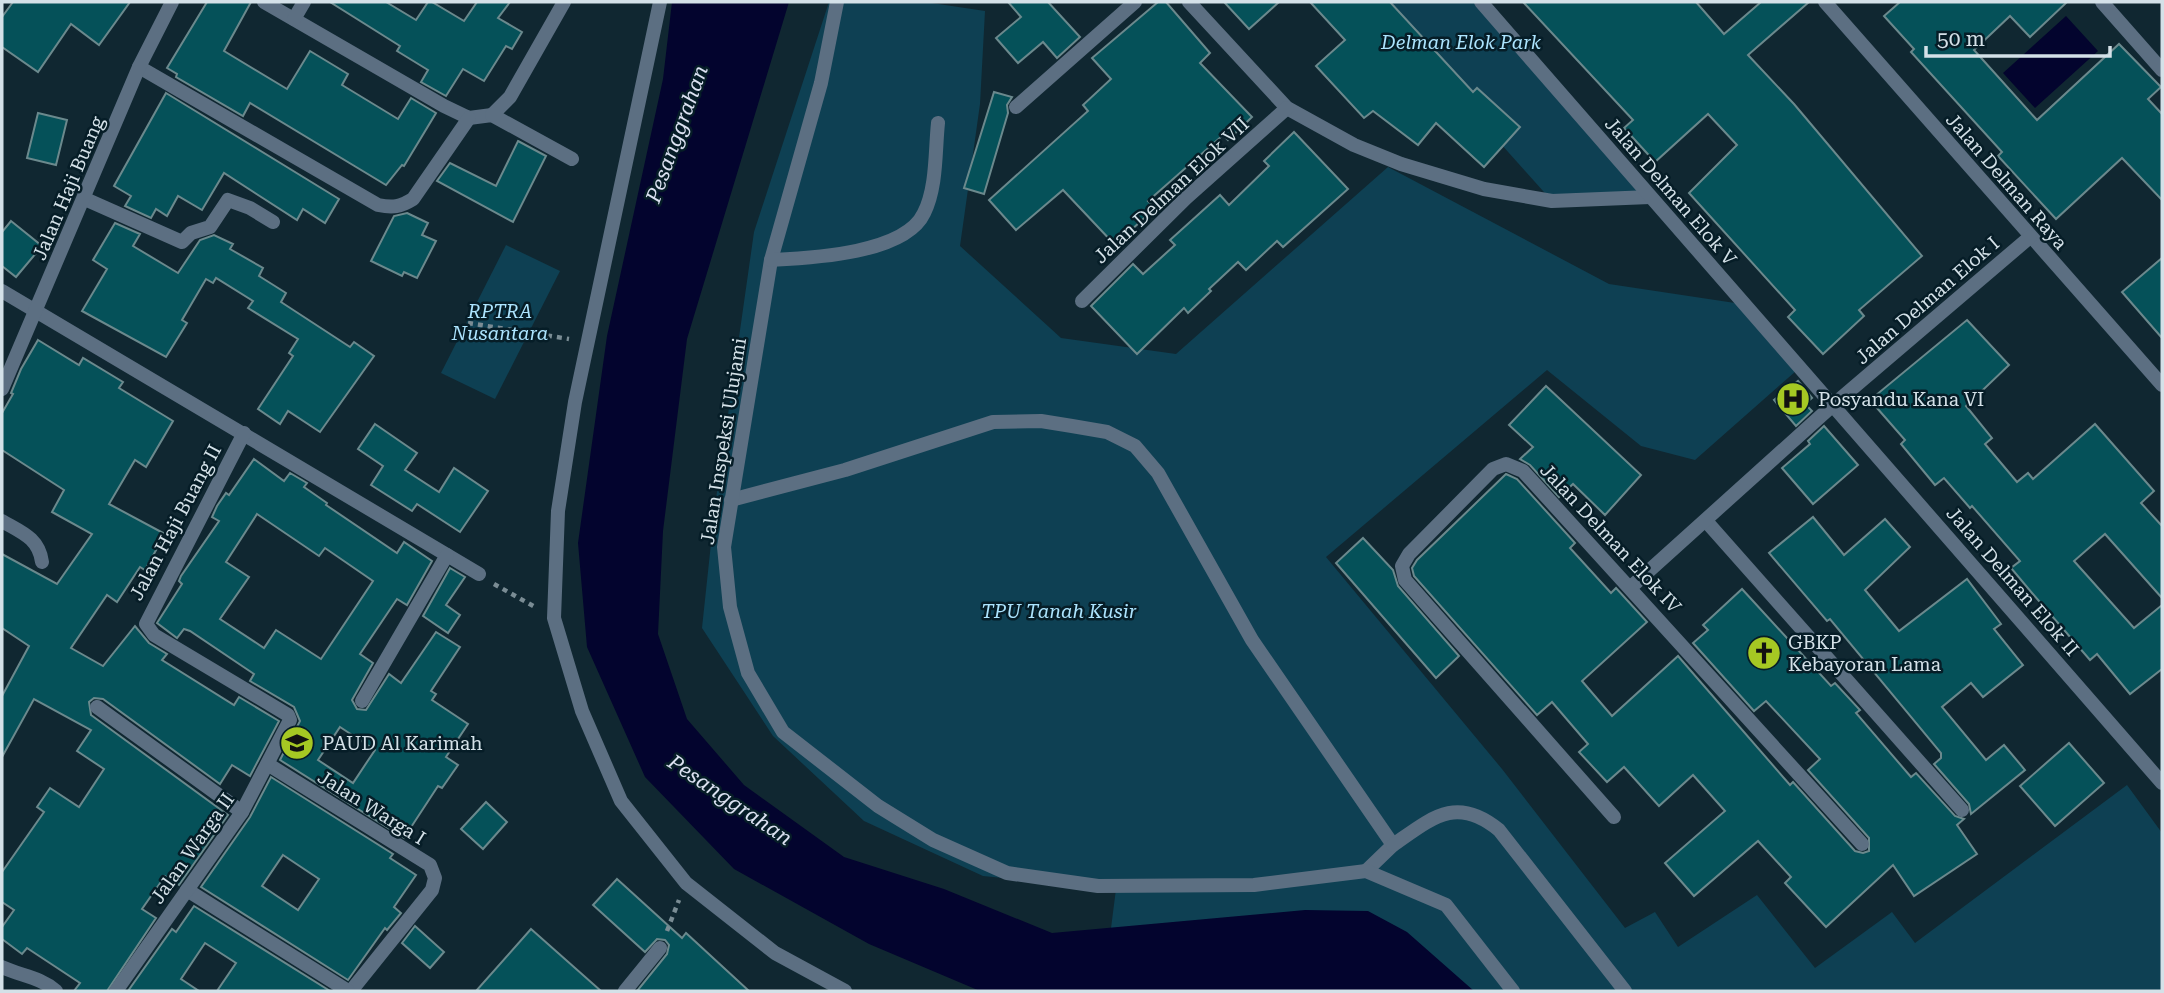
<svg xmlns="http://www.w3.org/2000/svg" width="2164" height="993" viewBox="0 0 2164 993" font-family="'Roboto Serif',serif">
  <rect width="100%" height="100%" fill="#102731"/>
  <g fill="#0e4053">
    <polygon points="829,2 925,2 985,11 980,104 960,246 1061,338 1176,354 1388,167 1609,284 1735,303 1796,371 1695,460 1641,446 1547,370 1326,557 1502,769 1625,928 1655,912 1678,947 1757,895 1815,968 1892,912 1915,943 2127,785 2162,833 2162,991 1103,991 1116,889 983,876 864,821 773,736 702,628 715,506 754,232"/>
    <polygon points="1374,2 1477,2 1650,197 1552,201"/>
    <polygon points="506,245 560,271 495,399 441,373"/>
  </g>
  <g fill="#03042e">
    <polygon points="672,2 789,2 687,339 663,531 658,634 687,719 744,785 844,857 944,889 1052,933 1305,910 1368,911 1407,932 1474,991 980,991 869,944 734,869 645,777 587,647 578,543 607,336 663,79"/>
    <polygon points="2066,16 2098,51 2035,108 2003,73"/>
  </g>
  <g fill="#055159" stroke="#6b898d" stroke-width="2" fill-rule="evenodd">
    <polygon points="13,2 130,2 99,45 71,24 38,72 2,47 2,17"/>
    <polygon points="207,2 251,2 224,51 287,89 310,51 348,74 342,85 398,119 411,98 436,113 404,166 402,165 386,185 250,103 243,116 176,77 177,74 167,68"/>
    <polygon points="330,2 386,2 416,20 428,2 432,2 464,21 477,2 510,2 498,18 522,32 512,49 506,46 484,81 463,69 446,96 421,82 428,70 397,51 400,46"/>
    <polygon points="1008,2 1048,2 1080,37 1057,58 1043,42 1018,63 996,38 1021,17"/>
    <polygon points="1158,2 1166,2 1210,53 1200,63 1252,117 1228,140 1223,135 1148,201 1155,208 1115,245 1063,190 1016,230 989,200 1088,111 1083,105 1111,79 1092,58"/>
    <polygon points="1224,2 1279,2 1249,29"/>
    <polygon points="1310,2 1390,2 1473,92 1477,88 1520,127 1484,167 1436,123 1418,145 1373,111 1364,118 1316,66 1345,40"/>
    <polygon points="1523,2 1696,2 1724,34 1761,2 1809,2 1748,55 1794,104 1922,256 1859,310 1864,316 1823,354 1788,317 1795,310 1689,193 1737,145 1708,114 1655,162 1624,128 1633,120"/>
    <polygon points="1900,2 2067,2 2030,37 2010,16 1974,50 2037,120 2119,44 2161,87 2148,99 2162,114 2162,200 2122,158 2056,219 1998,156 2002,152 1911,52 1914,49 1884,16"/>
    <polygon points="994,92 1012,97 1007,105 1008,113 984,194 964,188"/>
    <polygon points="166,93 339,199 325,223 303,209 297,220 224,173 202,210 178,196 167,216 156,209 151,218 125,206 131,196 114,186"/>
    <polygon points="38,113 67,120 56,165 27,158"/>
    <polygon points="1294,132 1348,189 1283,247 1277,241 1246,270 1238,262 1209,289 1211,291 1188,313 1184,308 1137,354 1091,306 1133,264 1143,274 1175,245 1170,240 1220,195 1229,205 1269,166 1264,161"/>
    <polygon points="518,141 546,156 513,222 437,181 450,163 496,186"/>
    <polygon points="407,213 428,223 422,235 436,241 417,278 404,272 402,276 371,261 394,216"/>
    <polygon points="11,221 42,246 16,277 2,266 2,232"/>
    <polygon points="115,223 140,234 133,246 178,273 200,240 214,235 233,244 230,249 263,268 259,276 286,293 281,302 350,347 354,342 374,356 320,432 288,411 280,424 258,409 293,356 289,353 298,339 248,308 253,301 216,278 213,283 206,279 182,320 187,323 166,357 82,311 107,269 93,260"/>
    <polygon points="2162,258 2162,338 2122,292"/>
    <polygon points="1967,320 2009,365 1966,406 1992,438 1985,444 2017,482 2028,473 2033,479 2095,424 2154,491 2141,503 2162,526 2162,598 2105,534 2074,561 2134,628 2162,605 2162,669 2130,694 2097,654 2090,660 2032,593 2011,568 2020,561 1972,506 1970,508 1944,478 1935,485 1901,444 1905,440 1870,400"/>
    <polygon points="38,340 79,365 83,358 123,382 119,388 173,421 146,467 135,460 109,504 165,534 145,570 140,567 117,602 107,595 71,648 103,666 135,626 149,643 167,654 162,660 234,705 239,697 279,721 250,776 232,765 220,784 103,699 94,698 89,702 91,715 228,815 179,885 165,876 142,909 156,918 107,991 74,991 80,983 27,948 22,954 2,939 2,927 14,910 2,902 2,872 44,812 37,807 50,788 79,807 104,769 77,751 91,730 34,699 2,757 2,696 29,646 2,628 2,554 57,584 92,534 52,512 64,490 2,450 2,413 13,394 11,393 21,369"/>
    <polygon points="1798,381 1812,398 1805,404 1812,411 1796,426 1774,400"/>
    <polygon points="1546,386 1641,475 1605,515 1573,484 1559,497 1530,465 1520,459 1533,447 1509,425"/>
    <polygon points="375,424 417,453 405,470 439,492 454,468 488,491 460,532 417,504 412,511 371,485 383,466 358,449"/>
    <polygon points="1824,426 1858,465 1813,504 1782,468 1810,444 1808,441"/>
    <path d="M254,459l30,22 6,-8 17,10 -3,4 23,16 -1,2 71,48 7,-11 28,19 -25,44 -10,-6 -37,55 13,9 -21,37 5,9 9,1 23,-36 12,9 35,-51 24,15 -29,44 5,3 -4,6 36,24 -22,33 12,8 -16,23 -4,-2 -34,52 -124,-78 20,-39 -6,-14 -44,-26 4,-7 -64,-43 -6,-2 -7,9 -20,-15 25,-39 -3,-3 2,-5 38,-55 -7,-4 5,-11 9,-13 3,2zM257,514l62,42 6,-8 48,33 -52,78 -45,-29 -12,18 -44,-29 29,-42 -23,-15zM340,727l35,23 -22,33 -35,-23z"/>
    <polygon points="1506,474 1517,479 1575,543 1570,548 1611,593 1616,588 1647,622 1582,681 1612,716 1678,656 1790,785 1793,782 1855,851 1863,853 1869,851 1869,838 1808,770 1820,759 1766,701 1754,711 1693,643 1708,630 1703,625 1742,589 1831,686 1835,683 1860,710 1856,713 1911,777 1916,773 1955,816 1964,819 1957,825 1977,854 1914,896 1893,865 1826,927 1785,883 1791,877 1758,841 1694,896 1665,863 1725,811 1693,775 1659,806 1624,767 1607,782 1579,752 1588,744 1552,702 1537,715 1414,576 1412,568 1417,560"/>
    <polygon points="1813,517 1844,555 1885,519 1910,547 1865,590 1899,631 1967,579 2001,624 1994,629 2023,665 1983,697 1971,683 1942,707 1986,760 2004,745 2025,770 1971,814 1969,804 1934,764 1941,758 1941,753 1830,619 1827,621 1769,553"/>
    <polygon points="1363,538 1393,570 1398,586 1459,656 1436,678 1336,563"/>
    <polygon points="450,568 465,577 446,605 460,615 448,633 423,616"/>
    <polygon points="2069,743 2104,783 2055,826 2020,786"/>
    <path d="M271,777l122,77 -3,4 26,17 -22,32 7,6 -14,17 -2,-2 -37,52 -147,-93 49,-70zM283,855l36,24 -21,31 -36,-24z"/>
    <polygon points="486,802 507,822 483,849 461,829"/>
    <polygon points="617,879 682,938 686,933 749,991 637,991 667,954 669,945 665,940 657,939 645,952 593,905"/>
    <polygon points="194,906 330,991 217,991 236,963 205,943 181,979 199,991 128,991 172,929 176,932"/>
    <polygon points="415,926 444,952 430,968 402,943"/>
    <polygon points="531,929 601,991 476,991"/>
  </g>
  <g fill="none" stroke-linecap="round" stroke-linejoin="round">
    <g stroke="#7a8c94" stroke-width="4.5" stroke-dasharray="5 5" stroke-linecap="butt">
      <polyline points="468,323 569,339"/>
      <polyline points="494,584 535,607"/>
      <polyline points="667,931 679,900"/>
    </g>
    <g stroke="#5c6f82" stroke-width="14">
      <polyline points="731,500 845,470 993,422 1041,421 1072,426 1107,432 1135,446 1158,473 1252,640 1393,845 1366,871"/>
      <path d="M2,521c19,11 37,17 40,41"/>
      <path d="M1393,845c39,-27 63,-50 106,-15l126,161"/>
    </g>
    <g stroke="#5c6f82" stroke-width="14">
      <polyline points="264,2 444,106 469,118 492,115 572,159"/>
      <polyline points="660,2 575,402 558,511 554,618 582,711 621,801 686,883 775,953 845,991"/>
      <polyline points="837,2 821,83 771,260 724,547 730,607 748,673 783,732 878,806 933,840 1007,873 1098,886 1254,885 1366,871 1446,905 1513,991"/>
      <polyline points="1189,2 1287,108 1354,145 1401,164 1484,189 1552,201 1650,197"/>
      <polyline points="1481,2 2162,783"/>
      <polyline points="1825,2 2162,385"/>
      <polyline points="2102,2 2162,70"/>
      <polyline points="294,19 304,2"/>
      <path d="M139,67l239,138c15,3 22,2 35,-6l56,-81"/>
      <polyline points="1016,107 1135,2"/>
      <polyline points="492,115 510,97 564,2"/>
      <polyline points="85,199 182,242 191,233 210,227 228,200 250,208 273,222"/>
      <path d="M771,260c39,-2 134,-6 153,-47 13,-26 11,-62 14,-90"/>
      <polyline points="2,291 479,574"/>
      <polyline points="1082,301 1186,198 1287,108"/>
      <polyline points="2,389 139,67 172,2"/>
      <polyline points="1706,521 1962,810"/>
      <polyline points="1631,587 1833,405 2030,237"/>
      <polyline points="362,701 447,555"/>
      <polyline points="97,707 242,812"/>
      <polyline points="269,765 430,865 435,878 432,890 351,991"/>
      <polyline points="1614,817 1405,580 1402,566 1409,554 1493,469 1506,464 1523,471 1862,844"/>
      <polyline points="187,890 348,991"/>
      <path d="M2,967c19,9 38,10 54,24"/>
      <polyline points="116,991 242,812 290,720 288,715 154,635 146,624 244,433"/>
      <polyline points="625,991 660,948"/>
    </g>
  </g>
  <defs>
    <g id="hospital-disc" transform="scale(1.75)"><circle r="9.5" fill="#a5c823" stroke="#061d27"/><path d="M-5-5h3v3.5h4V-5h3V5h-3V1.5h-4V5h-3Z" fill="#111"/></g>
    <g id="church-disc" transform="scale(1.75)"><circle r="9.5" fill="#a5c823" stroke="#061d27"/><path d="M-1.2-6h2.4v3.5h3.3v2.4h-3.3V6h-2.4V-.1h-3.3v-2.4h3.3Z" fill="#111"/></g>
    <g id="school-disc" transform="scale(1.75)"><circle r="9.5" fill="#a5c823" stroke="#061d27"/><path d="M0-5L7-2L0 1L-7-2ZM-4 1L0 2.5L4 1V4Q0 6-4 4Z" fill="#111"/></g>
  </defs>
  <g fill-rule="evenodd">
    <use href="#hospital-disc" x="1793" y="399"/>
    <use href="#church-disc" x="1764" y="653"/>
    <use href="#school-disc" x="297" y="743"/>
  </g>
  <g text-anchor="middle" stroke-width="5" stroke-linejoin="round" paint-order="stroke">
    <g font-size="19" font-style="italic" fill="#ace4fe" stroke="#061d27">
      <text x="1461" y="49">Delman Elok Park</text>
      <text x="500" y="318">RPTRA<tspan x="500" dy="22">Nusantara</tspan></text>
      <text x="1059" y="618">TPU Tanah Kusir</text>
    </g>
    <g font-size="19" fill="#d4e1e8" stroke="#061d27">
      <text transform="translate(2007 181) rotate(49)" y="7">Jalan Delman Raya</text>
      <text transform="translate(68 188) rotate(-67)" y="7">Jalan Haji Buang</text>
      <text transform="translate(1171 190) rotate(-43)" y="7">Jalan Delman Elok VII</text>
      <text transform="translate(1671 191) rotate(49)" y="7">Jalan Delman Elok V</text>
      <text transform="translate(1927 300) rotate(-41)" y="7">Jalan Delman Elok I</text>
      <text transform="translate(723 441) rotate(-81)" y="7">Jalan Inspeksi Ulujami</text>
      <text transform="translate(175 522) rotate(-62)" y="7">Jalan Haji Buang II</text>
      <text transform="translate(1611 538) rotate(47)" y="7">Jalan Delman Elok IV</text>
      <text transform="translate(2013 581) rotate(49)" y="7">Jalan Delman Elok II</text>
      <text transform="translate(372 807) rotate(32)" y="7">Jalan Warga I</text>
      <text transform="translate(192 848) rotate(-55)" y="7">Jalan Warga II</text>
    </g>
    <g font-size="19" fill="#d4e1e8" stroke="#061d27" text-anchor="start">
      <text x="1818" y="406">Posyandu Kana VI</text>
      <text x="1788" y="649">GBKP<tspan x="1788" dy="22">Kebayoran Lama</tspan></text>
      <text x="322" y="750">PAUD Al Karimah</text>
    </g>
    <g font-size="21" font-style="italic" fill="#dce2f2" stroke="#061d27">
      <text transform="translate(677 134) rotate(-70)" y="7">Pesanggrahan</text>
      <text transform="translate(730 800) rotate(34)" y="7">Pesanggrahan</text>
    </g>
  </g>
  <rect width="2164" height="993" fill="none" stroke="#d4e1e8" stroke-width="7"/>
  <path d="M1926 46v10h184v-10" fill="none" stroke="#d4e1e8" stroke-width="3.5"/>
  <text x="1937" y="46" font-size="21" fill="#d4e1e8" stroke="#061d27" stroke-width="5" paint-order="stroke">50 m</text>
</svg>
